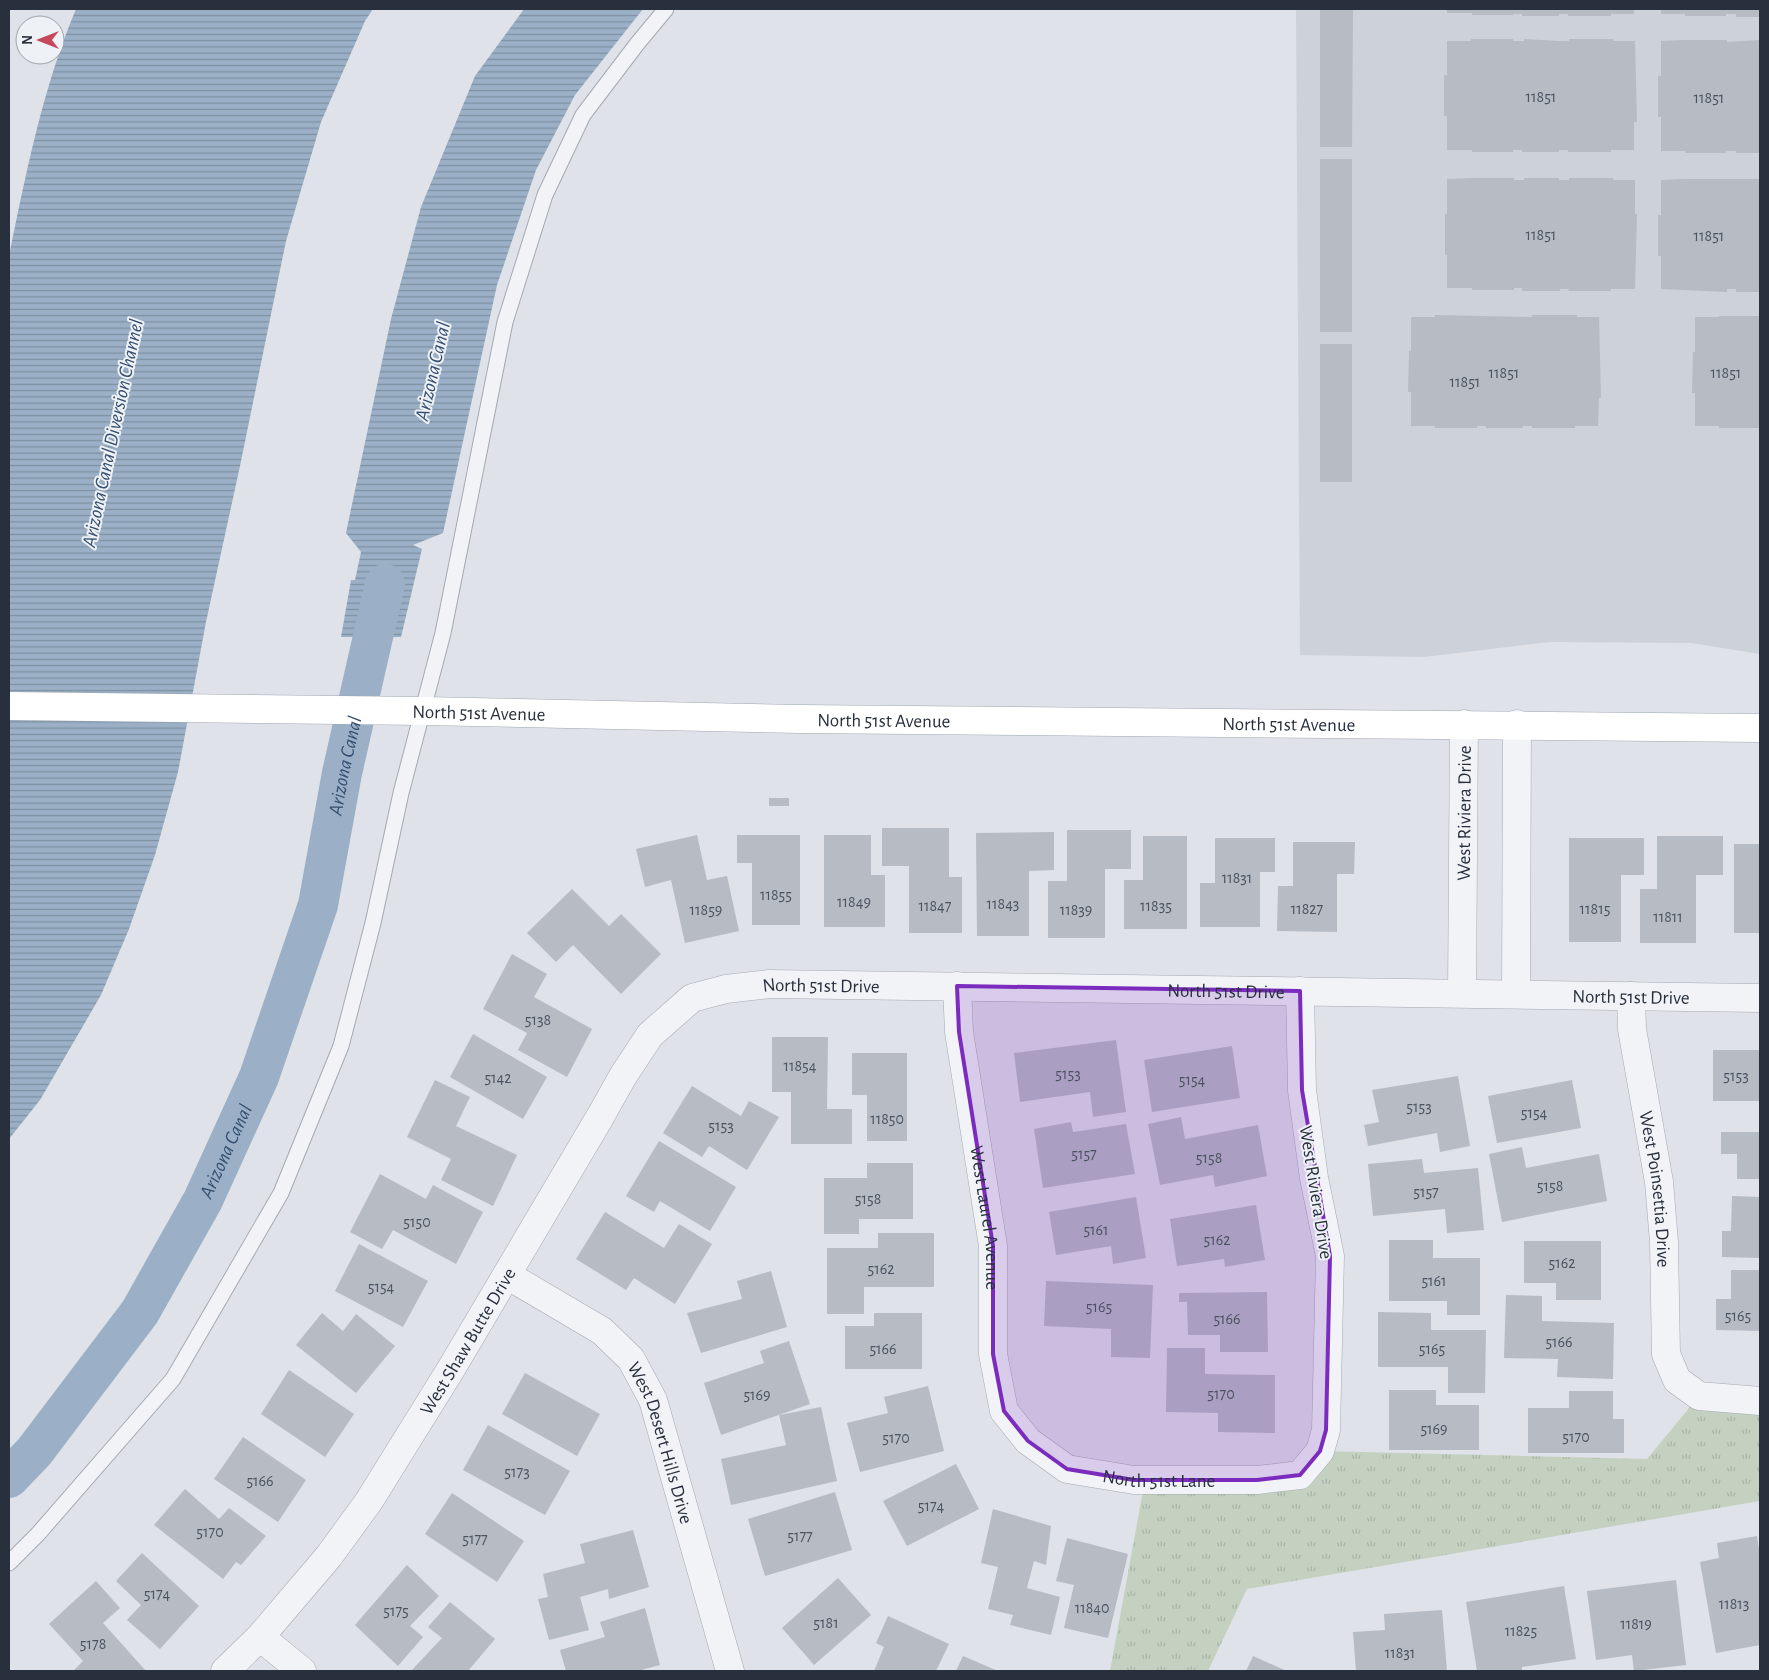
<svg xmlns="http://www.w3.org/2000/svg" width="1769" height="1680" viewBox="0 0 1769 1680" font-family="'Alegreya Sans',sans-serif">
  <defs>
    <pattern id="grass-tufts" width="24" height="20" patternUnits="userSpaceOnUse" patternTransform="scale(1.25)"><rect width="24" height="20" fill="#c4d1c0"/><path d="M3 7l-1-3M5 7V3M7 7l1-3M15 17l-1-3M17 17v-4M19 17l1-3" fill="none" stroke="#a8b4a6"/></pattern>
    <pattern id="water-rules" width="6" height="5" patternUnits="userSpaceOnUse" patternTransform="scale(1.25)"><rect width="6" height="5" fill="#9bb0c6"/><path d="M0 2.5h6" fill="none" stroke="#7e90a2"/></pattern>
  </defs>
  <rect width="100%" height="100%" fill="#dfe2e8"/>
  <polygon fill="#cdd1d9" points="1296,9 1760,9 1760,654 1691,643 1549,642 1424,657 1300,655"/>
  <polygon fill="url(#grass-tufts)" points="1699,1396 1760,1401 1760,1501 1247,1589 1208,1671 1110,1671 1145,1480 1257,1480 1320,1451 1647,1459"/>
  <g fill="url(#water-rules)">
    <path d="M76,9h297l-8,12 -44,101 -35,119 -46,225 -34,156 -28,150 -23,83 -26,74 -28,66 -61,105 -31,39v-883c17,-83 34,-169 67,-247z"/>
    <polygon points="524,9 643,9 575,95 536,170 497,285 443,533 413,545 422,549 401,637 341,637 351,580 355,580 361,552 346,533 391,319 421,207 475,76"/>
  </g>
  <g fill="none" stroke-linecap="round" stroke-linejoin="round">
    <path stroke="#9bb0c6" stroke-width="40" id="s1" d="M9,1478l25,-26 106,-140 63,-112 56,-123 59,-172 24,-132 43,-189"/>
  </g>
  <g fill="#b6bbc4">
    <polygon points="1320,9 1353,9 1352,147 1320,147"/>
    <polygon points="1447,9 1634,9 1634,14 1611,14 1611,16 1568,16 1568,14 1559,14 1559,16 1522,16 1522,14 1513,14 1513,15 1472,15 1472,13 1447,13"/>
    <polygon points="1661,9 1760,9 1760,17 1736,17 1736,14 1726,14 1726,16 1685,16 1685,14 1661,14"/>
    <polygon points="1471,39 1513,39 1513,41 1524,41 1524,39 1558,41 1569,41 1569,39 1613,39 1613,41 1635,41 1637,122 1634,122 1634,150 1611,150 1611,152 1568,152 1568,150 1559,150 1559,152 1522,152 1522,150 1513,150 1513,152 1472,152 1472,150 1447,150 1447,116 1444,116 1444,75 1447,75 1447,41 1471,41"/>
    <polygon points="1684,40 1727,40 1727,42 1760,40 1760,153 1736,153 1736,151 1726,151 1726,153 1685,153 1685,151 1661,151 1661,117 1658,117 1658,76 1661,76 1661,41"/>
    <rect x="1320" y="159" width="32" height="173"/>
    <polygon points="1472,178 1514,178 1514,180 1524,180 1524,178 1559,178 1559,180 1569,180 1569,178 1613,178 1613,180 1635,180 1635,214 1637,214 1635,289 1611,289 1611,291 1568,291 1569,289 1560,289 1560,291 1522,291 1522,288 1514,288 1514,290 1472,290 1472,288 1447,288 1447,255 1445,255 1445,214 1447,214 1447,179"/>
    <polygon points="1685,179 1760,179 1760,292 1736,292 1736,289 1727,289 1727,292 1661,289 1661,256 1658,256 1658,215 1661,215 1661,180"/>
    <polygon points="1435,315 1532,317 1532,315 1577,315 1577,317 1599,317 1601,398 1599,398 1598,426 1575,426 1575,428 1532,428 1532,426 1523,426 1523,428 1486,428 1486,426 1477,426 1477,428 1435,428 1435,426 1411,426 1411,392 1408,392 1409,351 1411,351 1411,317 1435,317"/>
    <polygon points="1719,316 1760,316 1760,428 1719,428 1719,426 1695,426 1695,393 1692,393 1693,352 1695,352 1695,317 1719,317"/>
    <rect x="1320" y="344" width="32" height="138"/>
    <rect x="769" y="798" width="20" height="8"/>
    <polygon points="882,828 949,828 949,877 962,877 962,933 909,933 909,866 882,866"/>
    <polygon points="1067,830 1131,830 1131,869 1105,869 1105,938 1048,938 1048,881 1067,881"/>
    <polygon points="1054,832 1054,870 1029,871 1029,936 977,936 976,833"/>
    <polygon points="697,835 707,880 727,876 739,931 685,943 671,880 645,887 636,849"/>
    <polygon points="737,835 800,835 800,925 752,925 752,863 737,863"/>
    <polygon points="824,835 871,835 871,875 885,875 885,927 824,927"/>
    <polygon points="1143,836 1187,836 1187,929 1124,929 1124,880 1143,880"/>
    <polygon points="1657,836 1723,836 1723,875 1696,875 1696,943 1640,943 1640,889 1657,889"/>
    <polygon points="1215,838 1275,838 1275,872 1260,872 1260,927 1200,927 1200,883 1215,883"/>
    <polygon points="1569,838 1644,838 1644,875 1621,875 1621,942 1569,942"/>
    <polygon points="1293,842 1355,842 1354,874 1337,874 1337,932 1277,931 1278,886 1293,886"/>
    <rect x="1734" y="844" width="26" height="89"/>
    <polygon points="572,889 609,926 621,914 661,954 621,994 573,945 556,962 527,933"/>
    <polygon points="512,954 547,974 534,997 592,1029 567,1077 518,1050 527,1033 483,1009"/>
    <polygon points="473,1034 547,1077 523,1119 450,1077"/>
    <polygon points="772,1037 828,1037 827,1109 852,1109 852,1144 791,1144 791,1092 772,1092"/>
    <polygon points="1116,1040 1126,1112 1093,1117 1090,1092 1020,1102 1014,1053"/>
    <polygon points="1232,1046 1240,1098 1152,1112 1144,1060"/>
    <rect x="1713" y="1050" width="47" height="51"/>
    <polygon points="852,1053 907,1053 907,1141 867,1141 867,1095 852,1095"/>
    <polygon points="1458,1076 1470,1146 1440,1152 1437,1133 1368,1146 1364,1125 1379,1122 1372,1090"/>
    <polygon points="435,1080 470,1097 456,1126 517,1155 493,1206 441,1180 451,1159 407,1137"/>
    <polygon points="1572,1080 1581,1128 1497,1143 1488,1096"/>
    <polygon points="692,1086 741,1116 749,1101 779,1117 747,1170 709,1146 702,1157 663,1133"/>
    <polygon points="1181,1117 1185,1139 1258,1125 1267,1176 1215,1187 1213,1175 1160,1185 1148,1124"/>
    <polygon points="1071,1122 1073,1132 1126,1124 1135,1174 1043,1188 1034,1129"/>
    <polygon points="1721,1132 1760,1132 1760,1179 1737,1179 1737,1154 1721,1154"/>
    <polygon points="659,1141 736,1187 710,1231 660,1201 654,1212 626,1196"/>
    <polygon points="1522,1147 1526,1168 1599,1154 1607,1201 1502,1222 1489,1154"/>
    <polygon points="1422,1159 1424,1173 1478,1168 1484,1230 1447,1233 1445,1209 1373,1216 1368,1164"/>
    <polygon points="867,1163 913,1163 913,1219 859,1219 859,1234 824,1234 824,1178 867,1178"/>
    <polygon points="380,1174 426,1199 433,1185 483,1212 456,1264 393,1230 382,1249 350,1232"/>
    <polygon points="1732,1196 1760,1197 1760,1258 1722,1257 1722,1231 1731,1231"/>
    <polygon points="1136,1197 1146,1258 1113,1264 1111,1246 1056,1255 1049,1212"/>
    <polygon points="1256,1205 1265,1260 1225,1267 1224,1259 1177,1266 1170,1219"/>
    <polygon points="605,1212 664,1248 679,1224 712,1244 675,1304 634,1278 626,1290 576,1259"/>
    <polygon points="878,1233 934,1233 934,1287 864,1287 864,1314 827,1314 827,1248 878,1248"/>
    <polygon points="1389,1240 1433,1240 1433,1258 1480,1258 1480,1315 1447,1315 1447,1301 1389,1301"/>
    <polygon points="1524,1241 1601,1241 1601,1300 1556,1300 1556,1283 1524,1283"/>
    <polygon points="359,1244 428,1281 403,1327 335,1291"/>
    <polygon points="1731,1270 1760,1270 1760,1331 1716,1330 1716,1299 1731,1299"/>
    <polygon points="771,1271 787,1327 701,1353 687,1313 742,1299 737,1281"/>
    <polygon points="1046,1281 1153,1285 1150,1358 1111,1357 1111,1329 1044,1326"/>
    <polygon points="1267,1292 1268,1352 1220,1352 1220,1335 1188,1335 1187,1302 1179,1302 1179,1293"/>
    <polygon points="1506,1295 1542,1296 1542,1321 1614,1323 1613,1379 1557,1377 1558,1359 1504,1358"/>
    <polygon points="1378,1312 1431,1313 1431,1330 1486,1330 1485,1393 1448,1393 1448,1367 1378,1367"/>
    <polygon points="322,1313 343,1331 356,1314 395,1346 356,1393 296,1345"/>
    <polygon points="874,1313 922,1313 922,1369 845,1369 845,1326 874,1326"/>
    <polygon points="789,1341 810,1404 721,1435 704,1383 764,1363 760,1351"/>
    <polygon points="1167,1348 1205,1348 1205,1374 1275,1375 1275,1433 1218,1432 1218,1413 1166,1412"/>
    <polygon points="289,1370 354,1414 325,1457 261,1414"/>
    <polygon points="525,1373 600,1414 577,1456 502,1414"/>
    <polygon points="928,1386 944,1451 860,1472 847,1423 888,1413 884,1397"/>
    <polygon points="1389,1390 1436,1390 1436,1405 1479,1405 1479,1450 1389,1450"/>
    <polygon points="1569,1391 1613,1391 1613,1419 1624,1419 1624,1453 1528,1453 1528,1408 1569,1408"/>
    <polygon points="821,1407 837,1481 731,1505 721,1459 786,1445 779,1415"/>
    <polygon points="488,1425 570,1471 545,1515 463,1470"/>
    <polygon points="243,1437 306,1480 278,1522 214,1479"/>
    <polygon points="956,1464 979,1509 907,1546 883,1501"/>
    <polygon points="185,1489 219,1519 229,1508 266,1536 241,1565 236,1562 223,1579 154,1525"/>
    <polygon points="835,1492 852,1550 765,1576 748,1519"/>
    <polygon points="452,1493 524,1541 497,1582 425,1534"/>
    <polygon points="993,1509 1051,1526 1046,1565 1034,1561 1027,1588 1060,1597 1051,1635 1010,1625 1013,1615 988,1609 998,1567 981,1563"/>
    <polygon points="633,1530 649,1587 609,1599 608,1589 580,1597 589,1630 549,1640 538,1599 548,1597 543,1574 585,1563 580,1544"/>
    <polygon points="1757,1536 1760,1555 1760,1645 1716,1653 1700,1562 1719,1558 1717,1543"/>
    <polygon points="1067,1538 1128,1554 1108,1638 1064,1628 1074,1585 1056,1581"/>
    <polygon points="142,1553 199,1606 160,1649 127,1620 141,1605 116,1581"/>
    <polygon points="407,1565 439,1596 410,1626 423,1637 398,1666 355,1625"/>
    <polygon points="838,1578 871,1615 814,1665 782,1628"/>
    <polygon points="1676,1580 1686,1665 1634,1671 1632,1655 1596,1660 1587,1591"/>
    <polygon points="96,1581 120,1608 103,1623 146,1671 73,1671 83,1661 49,1624"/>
    <polygon points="1564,1586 1576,1659 1522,1667 1522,1671 1477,1671 1466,1602"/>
    <polygon points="450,1602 495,1639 468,1671 411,1671 442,1638 428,1627"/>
    <polygon points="645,1608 660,1665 637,1671 566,1671 560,1650 605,1637 600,1622"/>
    <polygon points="1442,1610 1447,1671 1356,1671 1353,1632 1385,1630 1384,1614"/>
    <polygon points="888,1616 949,1644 936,1671 874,1671 884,1647 876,1643"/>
    <polygon points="963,1656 998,1671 956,1671"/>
    <polygon points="1253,1656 1287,1671 1246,1671"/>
  </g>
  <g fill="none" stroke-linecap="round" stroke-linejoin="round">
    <g stroke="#a4a9b2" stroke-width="17">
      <polyline id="lane" points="9,1563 38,1534 173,1379 281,1193 341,1046 373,923 401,793 443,633 505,322 545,195 583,115 637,44 666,9"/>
    </g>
    <g stroke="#a4a9b2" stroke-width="29">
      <g id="street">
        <path id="s2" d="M957,986l2,46 34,214v108l11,57 24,30 39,28 67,11h123l43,-5 20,-24 6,-21 4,-174 -16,-78 -12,-88 -2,-99"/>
        <path id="s3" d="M1462,993l2,-269"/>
        <polyline points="1516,994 1517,724"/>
        <path id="s4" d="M1631,996l1,33 27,153 5,60 2,112 11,26 22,16 61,5"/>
        <path id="s5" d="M507,1275l95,56 29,28 22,41 77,271"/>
        <polyline points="260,1637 302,1671"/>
        <path id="s6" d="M225,1671l35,-34 69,-81 40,-55 82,-132 149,-252 23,-41 27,-41 42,-37 34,-9 43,-5 991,14"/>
      </g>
    </g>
    <g stroke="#9fa7b3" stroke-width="29">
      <g id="primary">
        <path id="s7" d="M9,706l414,5 377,8 960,9"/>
      </g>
    </g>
    <use href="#lane" stroke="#f1f3f6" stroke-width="15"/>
    <use href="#street" stroke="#f1f3f6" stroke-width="28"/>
    <use href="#primary" stroke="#fff" stroke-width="28"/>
  </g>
  <path fill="#7b2cbf" fill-opacity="0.2" stroke="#7b2cbf" stroke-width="4" stroke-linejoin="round" d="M957,986l343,5 2,99 28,166 -4,174 -6,21 -20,24 -43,5h-123l-67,-11 -39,-28 -24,-30 -11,-57v-108l-34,-214z"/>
  <g text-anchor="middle" stroke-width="4" stroke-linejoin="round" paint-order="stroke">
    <g font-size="16" fill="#4c5360">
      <text x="1541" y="102">11851</text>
      <text x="1709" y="103">11851</text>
      <text x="1541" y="240">11851</text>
      <text x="1709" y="241">11851</text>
      <text x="1504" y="378">11851</text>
      <text x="1726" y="378">11851</text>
      <text x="1465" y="387">11851</text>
      <text x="1237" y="883">11831</text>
      <text x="776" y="900">11855</text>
      <text x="854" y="907">11849</text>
      <text x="1003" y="909">11843</text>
      <text x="935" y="911">11847</text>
      <text x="1156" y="911">11835</text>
      <text x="1307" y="914">11827</text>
      <text x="1595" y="914">11815</text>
      <text x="706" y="915">11859</text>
      <text x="1076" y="915">11839</text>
      <text x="1668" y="922">11811</text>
      <text x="538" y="1025">5138</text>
      <text x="800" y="1071">11854</text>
      <text x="1068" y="1079">5153</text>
      <text x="1736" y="1081">5153</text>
      <text x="498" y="1083">5142</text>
      <text x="1192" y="1085">5154</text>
      <text x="1419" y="1112">5153</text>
      <text x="1534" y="1118">5154</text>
      <text x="887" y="1124">11850</text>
      <text x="721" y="1131">5153</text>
      <text x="1084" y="1159">5157</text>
      <text x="1209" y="1163">5158</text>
      <text x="1550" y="1191">5158</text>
      <text x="1426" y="1197">5157</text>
      <text x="868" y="1204">5158</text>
      <text x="417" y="1227">5150</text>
      <text x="1096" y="1235">5161</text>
      <text x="1217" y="1245">5162</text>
      <text x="1562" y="1268">5162</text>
      <text x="881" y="1274">5162</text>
      <text x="1434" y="1286">5161</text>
      <text x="381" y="1292">5154</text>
      <text x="1099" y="1312">5165</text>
      <text x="1738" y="1321">5165</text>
      <text x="1227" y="1324">5166</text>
      <text x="1559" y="1347">5166</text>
      <text x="883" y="1354">5166</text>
      <text x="1432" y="1354">5165</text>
      <text x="1221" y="1399">5170</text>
      <text x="757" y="1400">5169</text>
      <text x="1434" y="1434">5169</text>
      <text x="1576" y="1442">5170</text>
      <text x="896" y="1443">5170</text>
      <text x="517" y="1477">5173</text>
      <text x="260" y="1486">5166</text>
      <text x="931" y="1511">5174</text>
      <text x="210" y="1537">5170</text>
      <text x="800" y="1541">5177</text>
      <text x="475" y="1544">5177</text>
      <text x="157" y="1599">5174</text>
      <text x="1734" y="1609">11813</text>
      <text x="1092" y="1613">11840</text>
      <text x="396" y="1616">5175</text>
      <text x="826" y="1628">5181</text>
      <text x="1636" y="1629">11819</text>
      <text x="1521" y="1636">11825</text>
      <text x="93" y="1649">5178</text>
      <text x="1400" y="1658">11831</text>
    </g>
    <g font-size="19" fill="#28303e" stroke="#eef1f5">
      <text dy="7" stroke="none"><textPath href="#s7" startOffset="470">North 51st Avenue</textPath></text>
      <text dy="7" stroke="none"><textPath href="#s7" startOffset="875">North 51st Avenue</textPath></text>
      <text dy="7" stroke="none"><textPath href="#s7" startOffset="1280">North 51st Avenue</textPath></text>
      <text dy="7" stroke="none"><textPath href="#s3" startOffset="180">West Riviera Drive</textPath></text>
      <text dy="7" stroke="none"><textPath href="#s6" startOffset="954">North 51st Drive</textPath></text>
      <text dy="7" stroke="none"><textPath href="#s6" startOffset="1359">North 51st Drive</textPath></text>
      <text dy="7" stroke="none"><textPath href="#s6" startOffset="1764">North 51st Drive</textPath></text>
      <text dy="7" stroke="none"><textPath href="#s4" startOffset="195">West Poinsettia Drive</textPath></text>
      <text transform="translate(1317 1192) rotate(81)" y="7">West Riviera Drive</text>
      <text dy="7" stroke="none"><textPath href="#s2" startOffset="234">West Laurel Avenue</textPath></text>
      <text dy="7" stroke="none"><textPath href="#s6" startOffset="411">West Shaw Butte Drive</textPath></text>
      <text dy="7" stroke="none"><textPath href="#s5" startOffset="240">West Desert Hills Drive</textPath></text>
      <text dy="7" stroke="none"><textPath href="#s2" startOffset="608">North 51st Lane</textPath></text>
    </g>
    <g font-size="20" font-style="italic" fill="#344f70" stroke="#eef1f5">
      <text transform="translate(432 371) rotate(-77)" y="7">Arizona Canal</text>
      <text transform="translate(112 433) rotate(-78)" y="7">Arizona Canal Diversion Channel</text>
      <text dy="7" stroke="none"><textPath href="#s1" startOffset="799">Arizona Canal</textPath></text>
      <text dy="7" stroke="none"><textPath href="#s1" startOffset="394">Arizona Canal</textPath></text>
    </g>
  </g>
  <rect width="1769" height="1680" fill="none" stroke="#28303e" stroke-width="20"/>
  <g transform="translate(40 40) rotate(270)"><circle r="24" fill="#eef1f5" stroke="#9fa4ac"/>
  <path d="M0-4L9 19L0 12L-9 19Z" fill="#c8485b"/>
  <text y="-8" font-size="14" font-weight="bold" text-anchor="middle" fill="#28303e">N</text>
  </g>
</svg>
